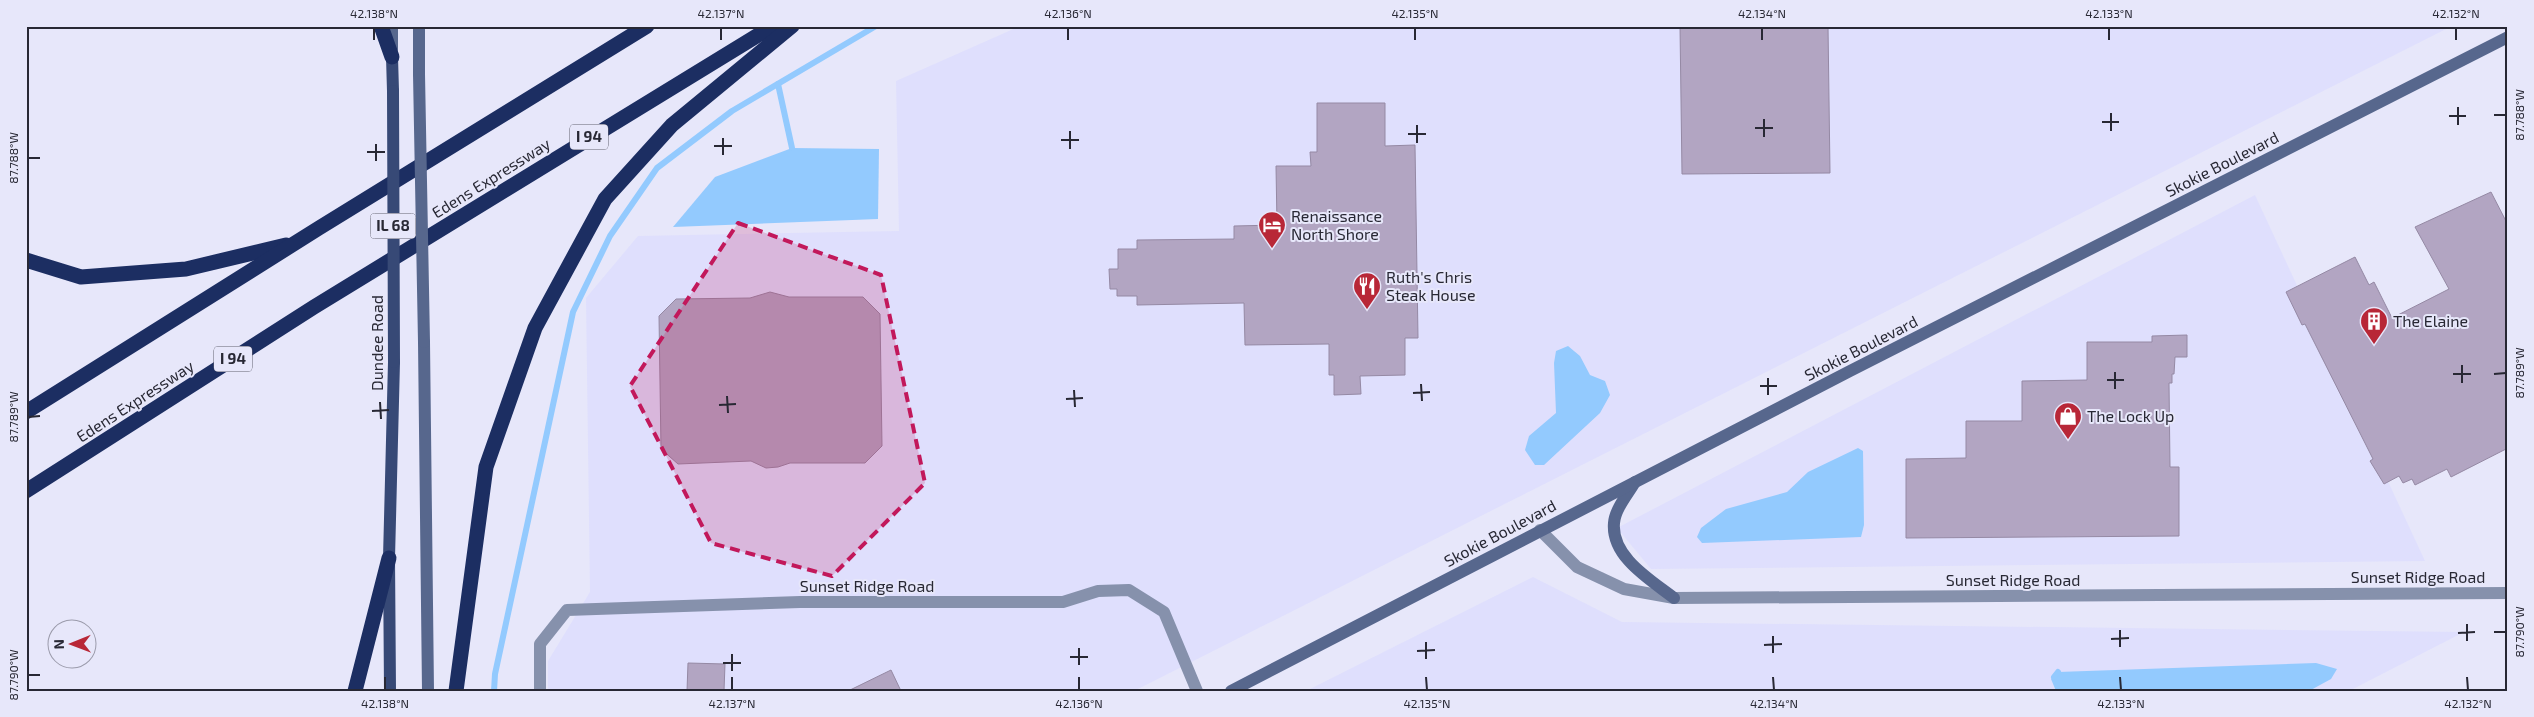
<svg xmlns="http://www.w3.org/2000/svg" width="2534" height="717" viewBox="0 0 2534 717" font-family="'Exo 2',sans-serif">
  <rect width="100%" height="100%" fill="#e7e7fa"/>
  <g fill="#dfdffd">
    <polygon points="1020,26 2452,26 1134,691 548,691 548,661 590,592 586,298 638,236 899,231 896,81"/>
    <polygon points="2255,195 2425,561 1651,569 1617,528"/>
    <polygon points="1533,577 1622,622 2464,632 2349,691 1306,691"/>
  </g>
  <g fill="#93cafe">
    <polygon points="792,148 879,149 878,219 673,227 715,177"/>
    <polygon points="1568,346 1580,356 1590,375 1605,381 1610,395 1600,413 1544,465 1535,465 1525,450 1529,436 1556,413 1554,363 1556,351"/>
    <polygon points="1858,448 1863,451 1864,525 1861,537 1702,543 1697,537 1701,528 1726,509 1787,492 1808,472"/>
    <polygon points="2316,663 2337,669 2331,679 2309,691 2056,691 2051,679 2058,672"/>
  </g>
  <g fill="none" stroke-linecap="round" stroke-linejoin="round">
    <g stroke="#93cafe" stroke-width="6">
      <polyline points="778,84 792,148"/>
      <polyline points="2054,677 2058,672"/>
      <polyline points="494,691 495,674 573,312 610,236 657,168 732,111 876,26"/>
    </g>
  </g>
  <g fill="#b2a5c2" stroke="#9589a4">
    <polygon points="1680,26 1828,26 1830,173 1682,174"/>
    <polygon points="1317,103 1385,103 1385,146 1415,145 1418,338 1405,338 1405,375 1360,376 1361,394 1334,395 1334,375 1329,375 1329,344 1245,345 1244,303 1137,305 1137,296 1117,296 1117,289 1110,289 1109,269 1118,269 1118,249 1137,249 1137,240 1234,239 1234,226 1277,225 1276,166 1311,166 1310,152 1317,152"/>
    <polygon points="2491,192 2508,225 2508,448 2451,477 2447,469 2415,485 2412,479 2403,483 2399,476 2384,484 2370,461 2373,459 2305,324 2302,325 2286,292 2355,257 2369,285 2374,282 2392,318 2449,289 2415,227"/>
    <polygon points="770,292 789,297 863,297 880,314 882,446 865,463 790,463 778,467 766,468 751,461 678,464 661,449 659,316 676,299 750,298"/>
    <polygon points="2187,335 2187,357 2175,357 2174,374 2172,374 2172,383 2169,383 2170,467 2179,467 2179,536 1906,538 1906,459 1966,458 1966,421 2022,421 2022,381 2087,380 2087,342 2152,342 2152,336"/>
    <polygon points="688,663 725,664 724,691 687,691"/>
    <polygon points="891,670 901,691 848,691"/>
  </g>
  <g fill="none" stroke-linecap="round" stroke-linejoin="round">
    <polyline stroke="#8691ac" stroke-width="12" points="540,691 540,644 567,610 800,602 1063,602 1098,591 1129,590 1164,612 1197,691"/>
    <polyline stroke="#8691ac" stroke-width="12" points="1540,530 1577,567 1624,589 1674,598 2508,593"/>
    <g stroke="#57678d" stroke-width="12">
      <polyline points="392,26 392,49"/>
      <polyline points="419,26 419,74"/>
      <polyline points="424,342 428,691"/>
      <path d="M1635,482c-7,12 -20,27 -21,41 -3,34 37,57 60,75"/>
      <polyline points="1231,691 1850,371 2508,37"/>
    </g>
    <g stroke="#374976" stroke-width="12">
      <polyline points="392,57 393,91"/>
      <polyline points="390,691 389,558 394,362"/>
    </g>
    <g stroke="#1c2e62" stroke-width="15">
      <polyline points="381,26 392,57"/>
      <polyline points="26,260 81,277 186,269 286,245"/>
      <polyline points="26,412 319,228 647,26"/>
      <polyline points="26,491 314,307 773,26"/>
      <polyline points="355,691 389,558"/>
      <polyline points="456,691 486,467 535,328 605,199 672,125 792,26"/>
    </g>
    <polyline stroke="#57678d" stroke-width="12" points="419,74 424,342"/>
    <polyline stroke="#374976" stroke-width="12" points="393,91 394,362"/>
  </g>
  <path fill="#c2185b" fill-opacity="0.2" stroke="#c2185b" stroke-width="4" stroke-dasharray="10 6" stroke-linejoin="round" d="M738,223l143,52 44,208 -93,93 -121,-33 -81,-157z"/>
  <path fill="none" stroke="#282834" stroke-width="2" d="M374,28v12M721,28v12M1068,28v12M1415,28v12M1762,28v12M2109,28v12M2456,28v12M2458,107v18M2111,113v18M2494,115h12M2449,116h17M1764,119v18M2102,122h17M1417,125v18M1755,128h18M1070,131v18M1408,134h18M723,138v17M1061,140h18M376,144v17M714,146h18M367,152h18M28,158h12M2462,365v18M2115,372v17M2453,374h18M2494,374l12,-1M1768,378v17M2107,380h17M1421,384l1,17M1760,386h17M1074,390l1,17M1413,393l17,-1M727,396l1,17M1066,399l17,-1M380,402l1,17M719,405l17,-1M372,411l17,-1M28,417l12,-1M2467,624v17M2120,630v17M2494,632h12M2458,633l17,-1M1773,636v17M2111,639l18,-1M1426,642v17M1764,645l18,-1M1079,648v17M1417,651l18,-1M732,654v17M1070,657h18M723,663h18M28,675h12M385,677v13M732,677v13M1079,677v13M1426,677l1,13M1773,677l1,13M2120,677l1,13M2467,677l1,13"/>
  <defs>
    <g id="hotel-pin" transform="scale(1.4375)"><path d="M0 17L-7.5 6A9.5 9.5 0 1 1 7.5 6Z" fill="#b82737" stroke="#e7e7fa"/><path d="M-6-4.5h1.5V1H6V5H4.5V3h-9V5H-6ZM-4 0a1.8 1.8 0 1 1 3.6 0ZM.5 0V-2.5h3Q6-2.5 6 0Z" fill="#fff"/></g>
    <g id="restaurant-pin" transform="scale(1.4375)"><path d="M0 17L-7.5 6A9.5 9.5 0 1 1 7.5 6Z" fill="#b82737" stroke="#e7e7fa"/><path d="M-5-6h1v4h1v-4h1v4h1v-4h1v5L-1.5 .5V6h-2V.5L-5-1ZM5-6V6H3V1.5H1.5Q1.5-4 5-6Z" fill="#fff"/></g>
    <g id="building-pin" transform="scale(1.4375)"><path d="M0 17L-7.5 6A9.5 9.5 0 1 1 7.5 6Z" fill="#b82737" stroke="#e7e7fa"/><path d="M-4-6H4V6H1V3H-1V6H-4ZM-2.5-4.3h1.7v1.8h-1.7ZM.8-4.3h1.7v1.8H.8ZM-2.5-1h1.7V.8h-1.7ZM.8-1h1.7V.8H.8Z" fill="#fff"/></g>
    <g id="shop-pin" transform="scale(1.4375)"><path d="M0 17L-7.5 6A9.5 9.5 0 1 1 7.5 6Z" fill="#b82737" stroke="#e7e7fa"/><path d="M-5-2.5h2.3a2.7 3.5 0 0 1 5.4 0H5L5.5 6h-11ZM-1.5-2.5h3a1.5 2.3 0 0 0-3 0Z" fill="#fff"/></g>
  </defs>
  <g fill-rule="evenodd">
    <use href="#hotel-pin" x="1272" y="225"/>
    <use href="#restaurant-pin" x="1367" y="286"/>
    <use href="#building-pin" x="2374" y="321"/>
    <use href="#shop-pin" x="2068" y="416"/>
  </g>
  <g text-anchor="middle" stroke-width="4" stroke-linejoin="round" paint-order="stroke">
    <g fill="#e7e7fa" stroke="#61616f" stroke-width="1">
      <rect x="570" y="124.5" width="38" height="25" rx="4"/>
      <rect x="370.5" y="213.5" width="45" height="25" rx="4"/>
      <rect x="214" y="346.5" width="38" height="25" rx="4"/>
    </g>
    <g font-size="15" font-weight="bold" fill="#282834">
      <text x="589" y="142">I 94</text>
      <text x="393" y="231">IL 68</text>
      <text x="233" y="364">I 94</text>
    </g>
    <g font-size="16" fill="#282834" stroke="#e7e7fa">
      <text transform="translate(2222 164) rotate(-27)" y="6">Skokie Boulevard</text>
      <text transform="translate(491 178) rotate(-32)" y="6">Edens Expressway</text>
      <text transform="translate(377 343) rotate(-90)" y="6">Dundee Road</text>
      <text transform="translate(1861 348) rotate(-27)" y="6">Skokie Boulevard</text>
      <text transform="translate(135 401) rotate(-33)" y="6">Edens Expressway</text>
      <text transform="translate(1500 533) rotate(-28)" y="6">Skokie Boulevard</text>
      <text x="2418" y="583">Sunset Ridge Road</text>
      <text x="2013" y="586">Sunset Ridge Road</text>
      <text x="867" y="592">Sunset Ridge Road</text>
    </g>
    <g font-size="16" fill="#282834" stroke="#e7e7fa" text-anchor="start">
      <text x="1291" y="222">Renaissance<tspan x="1291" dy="18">North Shore</tspan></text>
      <text x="1386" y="283">Ruth's Chris<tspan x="1386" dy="18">Steak House</tspan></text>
      <text x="2393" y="327">The Elaine</text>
      <text x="2087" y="422">The Lock Up</text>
    </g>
  </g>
  <rect width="2534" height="717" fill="none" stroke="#e7e7fa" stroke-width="55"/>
  <g transform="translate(72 644) rotate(269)"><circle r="24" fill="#e7e7fa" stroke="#9b9bab"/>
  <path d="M0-4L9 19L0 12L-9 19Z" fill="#b82737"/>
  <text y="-8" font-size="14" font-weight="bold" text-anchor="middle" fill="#282834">N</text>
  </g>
  <rect x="28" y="28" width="2478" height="662" fill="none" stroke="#282834" stroke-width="2"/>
  <g font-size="12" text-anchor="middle" fill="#282834">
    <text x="374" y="18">42.138°N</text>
    <text x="721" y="18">42.137°N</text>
    <text x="1068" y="18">42.136°N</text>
    <text x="1415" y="18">42.135°N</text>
    <text x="1762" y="18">42.134°N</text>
    <text x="2109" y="18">42.133°N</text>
    <text x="2456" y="18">42.132°N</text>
    <text transform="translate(2520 115) rotate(-90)" y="4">87.788°W</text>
    <text transform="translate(14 158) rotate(-90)" y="4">87.788°W</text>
    <text transform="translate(2520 373) rotate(-90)" y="4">87.789°W</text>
    <text transform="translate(14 417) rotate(-90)" y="4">87.789°W</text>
    <text transform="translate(2520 632) rotate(-90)" y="4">87.790°W</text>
    <text transform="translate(14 675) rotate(-90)" y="4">87.790°W</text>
    <text x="385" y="708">42.138°N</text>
    <text x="732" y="708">42.137°N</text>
    <text x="1079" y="708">42.136°N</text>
    <text x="1427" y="708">42.135°N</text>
    <text x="1774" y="708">42.134°N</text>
    <text x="2121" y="708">42.133°N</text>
    <text x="2468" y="708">42.132°N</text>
  </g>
</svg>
